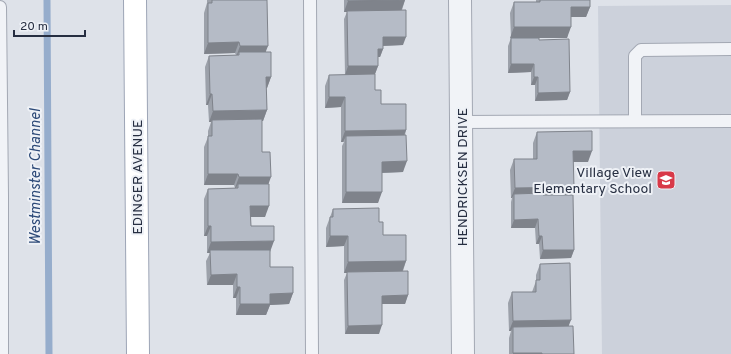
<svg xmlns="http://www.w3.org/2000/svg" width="731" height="354" viewBox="0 0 731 354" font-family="Overpass,sans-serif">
  <rect width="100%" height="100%" fill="#dee2e9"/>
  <polygon fill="#ccd1db" points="731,5 731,354 602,354 598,6"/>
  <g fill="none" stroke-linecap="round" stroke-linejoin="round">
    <polyline stroke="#96adcc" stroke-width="7" points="47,0 49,354"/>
    <g stroke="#a3a8b3" stroke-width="14">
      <g id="service">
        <polyline points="310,0 312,354"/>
        <polyline points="0,7 2,196 2,354"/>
        <polyline points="635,121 635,56 641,50 731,49"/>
        <polyline points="462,122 731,121"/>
      </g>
    </g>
    <g stroke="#a3a8b3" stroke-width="24">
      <polyline id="minor" points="460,0 463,354"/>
    </g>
    <g stroke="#9da5b6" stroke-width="24">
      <polyline id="primary" points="135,0 138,354"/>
    </g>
    <use href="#service" stroke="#f1f3f7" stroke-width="12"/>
    <use href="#minor" stroke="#f1f3f7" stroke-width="22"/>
    <use href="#primary" stroke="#fff" stroke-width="22"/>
  </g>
  <g fill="#9ca1aa">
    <polygon points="207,0 267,0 266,52 271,77 267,88 266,88 267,110 263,121 262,121 262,152 268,184 265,217 251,217 251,226 270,252 270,267 293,293 289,304 270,305 266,315 236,315 236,298 233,298 233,285 207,285 206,261 210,253 207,253 207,236 204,236 204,199 208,189 235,188 234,185 204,185 204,147 208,137 208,131 211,122 209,122 208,105 206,105 205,67 209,56 236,55 235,53 204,54 204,13 207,3"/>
    <polygon points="344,0 405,0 402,10 403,45 383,46 383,49 380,57 378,57 378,66 375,74 345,75 344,19 347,12 344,12"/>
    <polygon points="536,0 590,0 590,7 586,17 571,17 567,38 539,38 539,40 570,92 567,100 535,101 535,85 531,85 531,72 508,73 508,46 511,38 510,13 514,2 536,2"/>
    <polygon points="329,75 375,90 381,104 406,130 405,135 403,172 382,173 378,203 342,203 342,146 344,142 341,142 341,107 325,108 325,86"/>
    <polygon points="537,132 588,162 573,162 570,195 574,250 571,258 540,259 539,244 536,244 535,228 511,228 511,202 512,198 511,198 510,170 514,159 533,159 533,143"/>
    <polygon points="333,209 379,222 383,235 406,261 403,271 408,295 405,304 382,304 379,334 345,334 344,280 347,273 344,273 344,246 326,247 326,228"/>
    <polygon points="540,264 569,326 574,354 509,354 509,338 511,331 509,331 508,303 512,292 532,292 536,281 536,275"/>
  </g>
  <g fill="#7f838b">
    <polygon points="405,0 401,11 344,12 348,1"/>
    <polygon points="571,7 590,7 586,17 567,17"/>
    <polygon points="514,27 571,27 567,38 510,38"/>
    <polygon points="383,37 406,37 403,45 380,46"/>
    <polygon points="239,42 235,53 204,54 208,43"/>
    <polygon points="240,46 268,46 264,56 239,52 237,57 236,57"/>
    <polygon points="378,49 383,49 380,57 375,57"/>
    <polygon points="511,64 534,64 531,72 508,73"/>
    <polygon points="348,66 378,66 375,74 345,75"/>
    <polygon points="266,77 271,77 267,88 262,88"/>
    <polygon points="534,77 538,77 535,85 531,85"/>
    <polygon points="570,92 567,100 535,101 538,93"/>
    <polygon points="210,94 212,94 208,105 206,105"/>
    <polygon points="329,97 345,97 341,107 325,108"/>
    <polygon points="267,110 263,121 212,122 212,120 211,122 209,122 213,111"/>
    <polygon points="406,130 402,141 346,136 343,142 341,142 345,131"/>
    <polygon points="573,151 592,151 588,162 569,162"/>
    <polygon points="407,161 403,172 378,173 382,162"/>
    <polygon points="208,174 238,174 234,185 204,185"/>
    <polygon points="239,177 271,177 267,188 238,184 236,188 235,188"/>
    <polygon points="574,187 570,197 514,194 512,198 511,198 515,188"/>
    <polygon points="346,192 382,192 378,203 342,203"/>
    <polygon points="250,206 269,206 265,217 246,217"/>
    <polygon points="538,219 535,228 511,228 514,220"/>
    <polygon points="208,226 211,226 207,236 204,236"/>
    <polygon points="330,236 348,236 344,246 326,247"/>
    <polygon points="539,236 542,236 539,244 536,244"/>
    <polygon points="274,241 270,252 210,250 210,253 207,253 211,242"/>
    <polygon points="543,250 574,250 571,258 540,259"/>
    <polygon points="406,261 402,272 347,272 347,273 344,273 348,262"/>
    <polygon points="237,274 233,285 207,285 211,275"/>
    <polygon points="237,287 240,287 236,298 233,298"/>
    <polygon points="293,293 289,304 270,305 266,315 236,315 240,304 270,294"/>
    <polygon points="408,295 405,304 379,304 382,296"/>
    <polygon points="571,320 567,330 513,327 511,331 509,331 513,321"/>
    <polygon points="382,325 379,334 345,334 348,326"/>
    <rect x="513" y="353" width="29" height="1"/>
  </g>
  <g fill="#b5bbc6" stroke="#7f838b">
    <polygon points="212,0 267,0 268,46 240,46 239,42 208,43 208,3 212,3"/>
    <polygon points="348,0 399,0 348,1"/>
    <polygon points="540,0 590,0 590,7 571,7 571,27 514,27 514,2 540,2"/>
    <polygon points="406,10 406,37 383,37 383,49 378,49 378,66 348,66 347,11"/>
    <polygon points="511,38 539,38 539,40 569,39 570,92 538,93 538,77 534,77 534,64 511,64"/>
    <polygon points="239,52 271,52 271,77 266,77 267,110 213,111 212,94 210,94 209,56 239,55"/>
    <polygon points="375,74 375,90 381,90 381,104 406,104 406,130 345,131 345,97 329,97 329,75"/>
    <polygon points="262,119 262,152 270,152 271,177 239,177 238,174 208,174 208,136 212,136 212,120"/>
    <polygon points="592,131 592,151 573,151 574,187 515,188 514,159 537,159 537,132"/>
    <polygon points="406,135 407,161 382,162 382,192 346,192 346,136"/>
    <polygon points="238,184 269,184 269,206 250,206 251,226 274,226 274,241 211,242 211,226 208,226 208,189 238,188"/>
    <polygon points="543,193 543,195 573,195 574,250 543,250 542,236 539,236 538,219 514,220 514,194"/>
    <polygon points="379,208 379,222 383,222 383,235 406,235 406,261 348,262 348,236 330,236 330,217 333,217 333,209"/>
    <polygon points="210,250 270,250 270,267 293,267 293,293 270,294 270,304 240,304 240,287 237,287 237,274 211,275"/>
    <polygon points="570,263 571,320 513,321 512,292 536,292 536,280 540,280 540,264"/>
    <polygon points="408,271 408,295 382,296 382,325 348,326 347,272"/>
    <polygon points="573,326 574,354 542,354 542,353 513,353 513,327"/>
  </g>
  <defs>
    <g id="school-square" transform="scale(1)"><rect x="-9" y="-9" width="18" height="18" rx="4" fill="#d83948" stroke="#eef1f6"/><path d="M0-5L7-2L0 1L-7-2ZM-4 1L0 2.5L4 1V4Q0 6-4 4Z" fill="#fff"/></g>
  </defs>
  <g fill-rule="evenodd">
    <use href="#school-square" x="666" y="180"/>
  </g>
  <g text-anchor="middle" stroke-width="4" stroke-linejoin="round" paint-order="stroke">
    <g font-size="14" fill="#262e41" stroke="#eef1f6" text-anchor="end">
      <text x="652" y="177">Village View<tspan x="652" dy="16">Elementary School</tspan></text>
    </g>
    <g font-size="14" fill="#262e41" stroke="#eef1f6">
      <text transform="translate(137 177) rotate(-90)" y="5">EDINGER AVENUE</text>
      <text transform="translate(462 177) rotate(-90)" y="5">HENDRICKSEN DRIVE</text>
    </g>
    <g font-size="15" font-style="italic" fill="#2d4a78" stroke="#eef1f6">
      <text transform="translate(35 177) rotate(-90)" y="5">Westminster Channel</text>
    </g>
  </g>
  <path d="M14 30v6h71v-6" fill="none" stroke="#262e41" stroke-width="2"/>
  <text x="20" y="30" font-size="12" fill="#262e41" stroke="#eef1f6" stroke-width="3" paint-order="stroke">20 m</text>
</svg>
